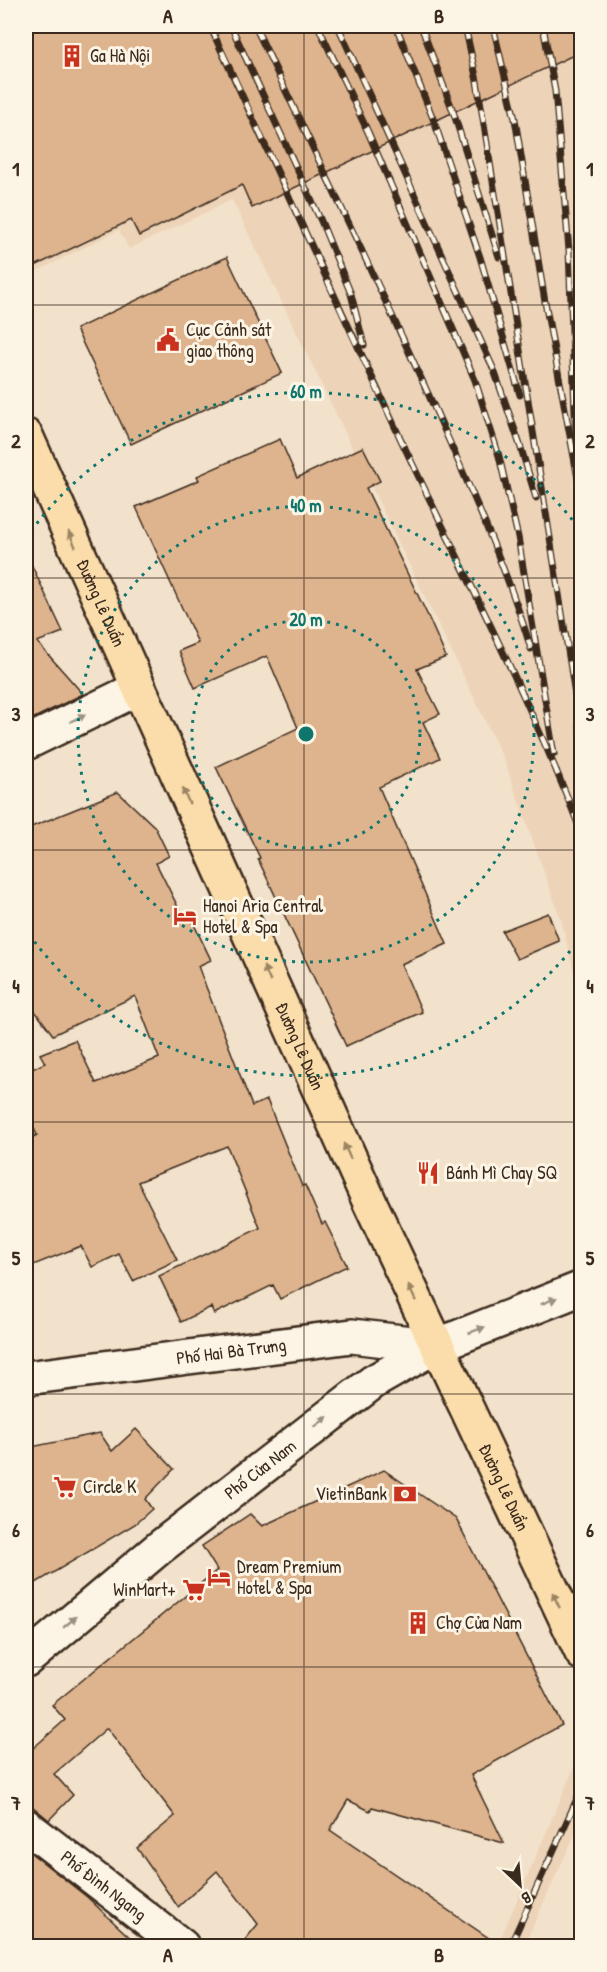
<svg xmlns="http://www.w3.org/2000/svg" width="607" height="1972" viewBox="0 0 607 1972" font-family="'Patrick Hand',sans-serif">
  <rect width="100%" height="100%" fill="#f3e2cb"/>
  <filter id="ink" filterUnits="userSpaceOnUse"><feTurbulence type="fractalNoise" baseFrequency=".0167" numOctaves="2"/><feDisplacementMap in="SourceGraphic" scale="12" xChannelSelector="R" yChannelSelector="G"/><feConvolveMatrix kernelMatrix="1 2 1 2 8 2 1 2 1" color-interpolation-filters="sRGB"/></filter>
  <g filter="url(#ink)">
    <g fill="#edd4b9">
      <polygon points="26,26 581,26 581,1003 562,923 504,760 232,200 129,249 119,230 26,277"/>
      <polygon points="581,1751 581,1821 524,1946 497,1946"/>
    </g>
    <g fill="#deb48e" stroke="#3b2a1e" stroke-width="1.5">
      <polygon points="26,26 582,26 582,51 252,208 242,185 139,236 131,220 35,266 26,246"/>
      <polygon points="227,257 282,373 131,444 76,329"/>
      <polygon points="280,439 297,478 363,447 380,481 366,488 427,614 446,657 417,669 440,714 423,722 440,758 379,787 447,944 401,964 422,1012 346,1046 258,859 260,858 216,767 298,728 267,656 195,688 179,651 198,643 136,507 199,480 197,476"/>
      <polygon points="26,553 63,632 37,642 83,694 26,722"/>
      <polygon points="118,792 155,827 169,856 156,863 183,917 189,914 211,960 198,966 252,1106 267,1100 302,1186 305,1185 322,1224 325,1222 347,1266 280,1299 273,1285 214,1314 211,1307 181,1322 159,1276 260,1228 227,1146 138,1182 177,1260 133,1281 119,1254 92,1267 81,1246 26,1268 26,1141 37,1135 26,1112 26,1072 45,1063 40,1054 75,1040 96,1083 159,1058 135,996 53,1035 26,999 26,829"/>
      <polygon points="548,913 559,941 517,959 502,931"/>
      <polygon points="136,1429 174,1469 145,1499 152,1509 135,1524 26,1589 26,1448 100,1433 112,1451"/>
      <polygon points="384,1470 456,1519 562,1725 471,1775 504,1843 372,1807 370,1811 348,1800 330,1830 502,1947 239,1947 258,1924 217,1871 178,1907 137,1848 175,1816 107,1728 54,1774 73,1795 49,1820 26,1801 26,1743 31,1750 65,1720 52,1705 217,1570 202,1546 250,1514 262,1526"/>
      <polygon points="26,1849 87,1897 140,1947 26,1947"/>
    </g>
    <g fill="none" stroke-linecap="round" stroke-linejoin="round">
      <g stroke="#3b2a1e" stroke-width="38">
        <g id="street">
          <polyline points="26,743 139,688"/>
          <path id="s1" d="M26,1826l156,120"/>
        </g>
      </g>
      <g stroke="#3b2a1e" stroke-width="38">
        <g id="secondary">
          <path id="s2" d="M26,1378l326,-42 84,10"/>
          <path id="s3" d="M26,1660l133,-112 214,-166 63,-36 146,-58"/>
        </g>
      </g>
      <g stroke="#3b2a1e" stroke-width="38">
        <g id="primary">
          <path id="s4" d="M26,436l345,769 211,448"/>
        </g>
      </g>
      <use href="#street" stroke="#fcf5e5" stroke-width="33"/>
      <use href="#secondary" stroke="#fcf5e5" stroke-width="33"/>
      <use href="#primary" stroke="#fbddab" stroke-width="33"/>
      <g stroke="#3b2a1e" stroke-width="7">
        <g id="rail">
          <path d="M210,26c65,138 127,278 192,416 62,130 128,258 180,392"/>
          <polyline points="231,26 321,221 351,294 364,345"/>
          <path d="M255,26c60,127 122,254 180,383 35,79 71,157 96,240"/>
          <polyline points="318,26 368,132 475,380 499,456 518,537 554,754"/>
          <polyline points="338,26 494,370 520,445 536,498"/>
          <polyline points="396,26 434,121 480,257 520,395"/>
          <polyline points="421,26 453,111 499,257"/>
          <polyline points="465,26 477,81 582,738"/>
          <polyline points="493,26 515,119 545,302 582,500"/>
          <polyline points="543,26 555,91 569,250 576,439"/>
          <polyline points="510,1946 582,1788"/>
        </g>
      </g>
      <use href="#rail" stroke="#fcf5e5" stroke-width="4.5" stroke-dasharray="14" stroke-linecap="butt"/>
    </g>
    <defs><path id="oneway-solid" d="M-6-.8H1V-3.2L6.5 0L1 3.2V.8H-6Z" transform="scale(1.5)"/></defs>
    <g fill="#9b8464">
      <use href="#oneway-solid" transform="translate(72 539) rotate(-114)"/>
      <use href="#oneway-solid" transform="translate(186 796) rotate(-114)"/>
      <use href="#oneway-solid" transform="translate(267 974) rotate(-114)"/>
      <use href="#oneway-solid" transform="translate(347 1151) rotate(-114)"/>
      <use href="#oneway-solid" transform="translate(412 1293) rotate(-115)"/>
      <use href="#oneway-solid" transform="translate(556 1600) rotate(-115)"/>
    </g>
    <g fill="#9c9082">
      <use href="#oneway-solid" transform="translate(78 718) rotate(-26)"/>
      <use href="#oneway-solid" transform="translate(549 1301) rotate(-22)"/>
      <use href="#oneway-solid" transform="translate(477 1330) rotate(-21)"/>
      <use href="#oneway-solid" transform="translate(321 1422) rotate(-38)"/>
      <use href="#oneway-solid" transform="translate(70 1622) rotate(-40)"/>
    </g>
  </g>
  <path fill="none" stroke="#3b2a1e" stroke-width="1.5" stroke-opacity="0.55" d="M304,26v1920M26,305h556M26,578h556M26,850h556M26,1122h556M26,1394h556M26,1667h556"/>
  <g fill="none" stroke="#0f766e" stroke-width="3" stroke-dasharray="3 6">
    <circle cx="306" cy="734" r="114"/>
    <circle cx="306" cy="734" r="228"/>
    <path d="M581 937A342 342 0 0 1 26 930M26 538A342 342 0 0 1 581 531"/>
  </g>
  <defs>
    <g id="building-bare" transform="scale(1.8)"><path d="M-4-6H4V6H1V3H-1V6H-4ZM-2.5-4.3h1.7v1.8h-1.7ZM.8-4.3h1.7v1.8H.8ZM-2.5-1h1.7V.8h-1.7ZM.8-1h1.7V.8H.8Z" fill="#c8321e" stroke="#fcf5e5" stroke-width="2.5" paint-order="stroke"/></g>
    <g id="civic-bare" transform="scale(1.8)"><path d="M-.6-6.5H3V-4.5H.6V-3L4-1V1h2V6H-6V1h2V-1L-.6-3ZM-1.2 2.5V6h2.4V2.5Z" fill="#c8321e" stroke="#fcf5e5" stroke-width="2.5" paint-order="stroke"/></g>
    <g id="hotel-bare" transform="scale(1.8)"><path d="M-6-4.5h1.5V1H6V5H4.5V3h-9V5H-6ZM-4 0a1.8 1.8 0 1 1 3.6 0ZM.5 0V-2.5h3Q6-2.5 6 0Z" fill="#c8321e" stroke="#fcf5e5" stroke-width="2.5" paint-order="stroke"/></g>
    <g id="restaurant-bare" transform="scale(1.8)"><path d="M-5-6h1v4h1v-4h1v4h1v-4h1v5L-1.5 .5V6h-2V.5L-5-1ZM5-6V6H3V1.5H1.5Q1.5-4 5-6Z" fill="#c8321e" stroke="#fcf5e5" stroke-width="2.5" paint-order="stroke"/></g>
    <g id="supermarket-bare" transform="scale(1.8)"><path d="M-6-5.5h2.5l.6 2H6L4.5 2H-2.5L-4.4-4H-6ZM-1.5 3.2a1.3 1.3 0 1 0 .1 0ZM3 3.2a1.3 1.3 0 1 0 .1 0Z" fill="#c8321e" stroke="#fcf5e5" stroke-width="2.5" paint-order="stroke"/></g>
    <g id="bank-bare" transform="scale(1.8)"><path d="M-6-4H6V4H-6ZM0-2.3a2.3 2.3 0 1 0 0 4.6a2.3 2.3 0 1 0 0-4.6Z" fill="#c8321e" stroke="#fcf5e5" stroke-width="2.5" paint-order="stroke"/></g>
  </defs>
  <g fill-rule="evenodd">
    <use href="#building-bare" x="72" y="56"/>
    <use href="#civic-bare" x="168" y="340"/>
    <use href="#hotel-bare" x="185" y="916"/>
    <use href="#restaurant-bare" x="428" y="1173"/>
    <use href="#supermarket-bare" x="65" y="1487"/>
    <use href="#bank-bare" x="405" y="1494"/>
    <use href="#hotel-bare" x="219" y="1577"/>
    <use href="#supermarket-bare" x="194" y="1590"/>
    <use href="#building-bare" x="418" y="1623"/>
  </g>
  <g text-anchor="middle" stroke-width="6" stroke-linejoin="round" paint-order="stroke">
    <g font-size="18" fill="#3b2a1e" stroke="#fcf5e5" text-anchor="start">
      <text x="90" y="62">Ga Hà Nội</text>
      <text x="186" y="336">Cục Cảnh sát<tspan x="186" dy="21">giao thông</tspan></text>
      <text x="203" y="912">Hanoi Aria Central<tspan x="203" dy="21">Hotel &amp; Spa</tspan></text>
      <text x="446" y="1179">Bánh Mì Chay SQ</text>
      <text x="83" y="1493">Circle K</text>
      <text x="387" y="1500" text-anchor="end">VietinBank</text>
      <text x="237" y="1573">Dream Premium<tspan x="237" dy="21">Hotel &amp; Spa</tspan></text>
      <text x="176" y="1596" text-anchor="end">WinMart+</text>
      <text x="436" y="1629">Chợ Cửa Nam</text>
    </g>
    <g font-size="18" fill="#3b2a1e" stroke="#fcf5e5">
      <text dy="6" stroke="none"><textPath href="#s4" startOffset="183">Đường Lê Duẩn</textPath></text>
      <text dy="6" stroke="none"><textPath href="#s4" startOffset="669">Đường Lê Duẩn</textPath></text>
      <text dy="6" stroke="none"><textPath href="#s2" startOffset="207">Phố Hai Bà Trưng</textPath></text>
      <text dy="6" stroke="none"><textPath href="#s3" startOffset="302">Phố Cửa Nam</textPath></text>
      <text dy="6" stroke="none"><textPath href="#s4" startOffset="1155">Đường Lê Duẩn</textPath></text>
      <text dy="6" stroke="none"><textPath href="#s1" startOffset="98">Phố Đình Ngang</textPath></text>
    </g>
  </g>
  <circle cx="306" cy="734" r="9" fill="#0f766e" stroke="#fcf5e5" stroke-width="3"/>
  <g font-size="18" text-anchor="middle" font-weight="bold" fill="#0f766e" stroke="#fcf5e5" stroke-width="6" stroke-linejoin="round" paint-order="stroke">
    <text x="306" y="398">60 m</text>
    <text x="306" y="512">40 m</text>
    <text x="306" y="626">20 m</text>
  </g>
  <rect width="607" height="1972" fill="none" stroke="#fcf5e5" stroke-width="66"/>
  <g transform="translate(520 1885) rotate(154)" stroke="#fcf5e5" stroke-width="4.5" paint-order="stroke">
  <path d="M0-4.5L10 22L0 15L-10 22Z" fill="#3b2a1e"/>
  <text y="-9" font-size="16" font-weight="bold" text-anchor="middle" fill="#3b2a1e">B</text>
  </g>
  <rect x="33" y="33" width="541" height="1906" fill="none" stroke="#3b2a1e" stroke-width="2"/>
  <g font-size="20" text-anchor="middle" font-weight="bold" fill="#3b2a1e">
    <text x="168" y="23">A</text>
    <text x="439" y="23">B</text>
    <text x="16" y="176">1</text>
    <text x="590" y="176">1</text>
    <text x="16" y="448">2</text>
    <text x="590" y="448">2</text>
    <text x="16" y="721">3</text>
    <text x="590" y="721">3</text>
    <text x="16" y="993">4</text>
    <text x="590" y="993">4</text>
    <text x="16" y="1265">5</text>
    <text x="590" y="1265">5</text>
    <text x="16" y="1537">6</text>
    <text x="590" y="1537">6</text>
    <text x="16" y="1810">7</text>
    <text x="590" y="1810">7</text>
    <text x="168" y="1962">A</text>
    <text x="439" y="1962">B</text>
  </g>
</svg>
